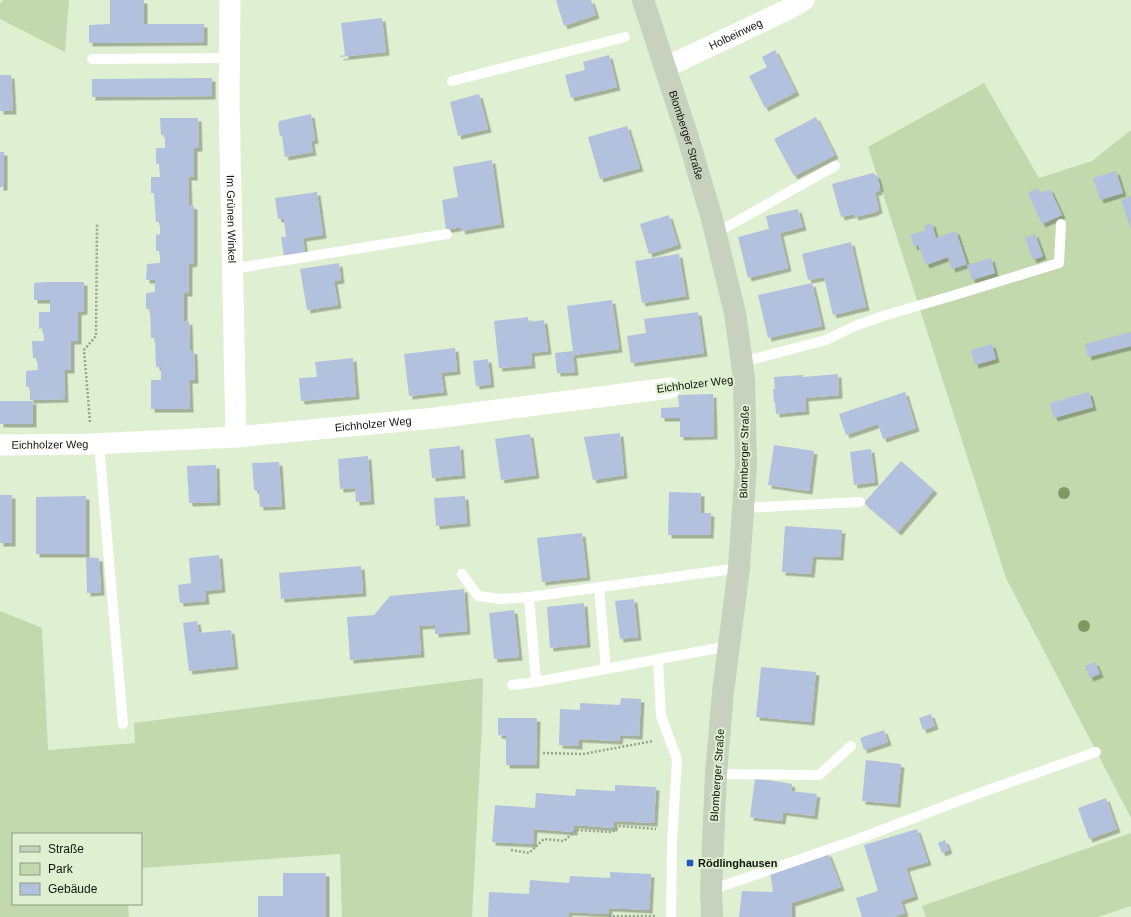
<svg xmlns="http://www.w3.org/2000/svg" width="1131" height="917" viewBox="0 0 1131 917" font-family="Helvetica,sans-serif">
  <defs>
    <filter id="shadow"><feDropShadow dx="3.5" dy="3.5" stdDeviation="0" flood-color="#0004"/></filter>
  </defs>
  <rect width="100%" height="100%" fill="#dfefd1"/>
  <g fill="#c2d8ad">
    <polygon points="3,0 69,0 65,52 0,19 0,4"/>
    <polygon points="984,83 1039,178 1092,161 1131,130 1131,818 1006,578 868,147"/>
    <polygon points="0,611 42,628 48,750 135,743 134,723 483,678 482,725 472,917 342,917 340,854 141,868 141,834 13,834 13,904 128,904 129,917 0,917"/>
    <polygon points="1131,833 1131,906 1098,917 926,917 922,906"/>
  </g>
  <g fill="#b2c1dd" filter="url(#shadow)">
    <polygon points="110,0 144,0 144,24 204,24 204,42 89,43 89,25 110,24"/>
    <polygon points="556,0 591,0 596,15 564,26"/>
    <polygon points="382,18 386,52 340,57 340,56 345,55 341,23"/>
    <polygon points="775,50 796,92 765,108 749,76 767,67 762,57"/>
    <polygon points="609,55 617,87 571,98 565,75 585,70 583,62"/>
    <polygon points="0,75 11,75 13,111 0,111"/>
    <polygon points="212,78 212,96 92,97 92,79"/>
    <polygon points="479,94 488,129 458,136 450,102"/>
    <polygon points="311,114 315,140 311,141 313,152 285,157 282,136 280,136 278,124 279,124 279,121"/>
    <polygon points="816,117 835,155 794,176 774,139"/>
    <polygon points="160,118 198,118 199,148 194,148 194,177 188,177 189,205 194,206 194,263 189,264 189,293 184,293 184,322 189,321 190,350 194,351 195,380 189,380 190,409 151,409 151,380 161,380 161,367 156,367 155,338 151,338 150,309 146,309 146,293 155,292 155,280 146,280 147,264 160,263 160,251 156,251 156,235 160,234 160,222 156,222 154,193 151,193 151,177 160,177 159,164 156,164 156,148 165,148 165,135 161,135"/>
    <polygon points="627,126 640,168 600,179 588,137"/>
    <rect x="0" y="152" width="4" height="35"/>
    <polygon points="492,160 501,224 462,231 461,227 446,230 442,200 458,197 453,167"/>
    <polygon points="1116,171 1123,193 1100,200 1093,178"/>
    <polygon points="873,173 877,176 880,187 878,192 875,192 879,210 875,211 876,212 855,217 854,214 841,217 832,184"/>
    <polygon points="1038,188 1041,193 1050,189 1062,215 1042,224 1028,193"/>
    <polygon points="317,192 323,235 303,238 305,253 284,257 281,237 286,237 284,219 278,219 275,198"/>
    <polygon points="1131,196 1131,229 1121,200"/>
    <polygon points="798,209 803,227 780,233 788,268 748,278 738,237 769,229 766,216"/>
    <polygon points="669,215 678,245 649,254 640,224"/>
    <polygon points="932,223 936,238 956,231 967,264 952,269 948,257 926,265 918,245 914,247 910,235 926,230 924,226"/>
    <polygon points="1035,234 1043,256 1033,260 1025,238"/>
    <polygon points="851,242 866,307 833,315 824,277 808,280 802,254"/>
    <polygon points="679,254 686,296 642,303 635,261"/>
    <polygon points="991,258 995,273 972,280 967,265"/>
    <polygon points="339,263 341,280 334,281 338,305 307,310 300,269"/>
    <polygon points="46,282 84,282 84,311 78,312 78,341 71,341 71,370 64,370 65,399 30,400 30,387 26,387 26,371 38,370 37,358 33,358 32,341 44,341 43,328 39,329 39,312 50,312 50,300 34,300 34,283"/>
    <polygon points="812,283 822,326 768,338 758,295"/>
    <polygon points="612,300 619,349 573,355 575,372 557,373 555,353 573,351 567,306"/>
    <polygon points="698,312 704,353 631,363 627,336 646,333 644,319"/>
    <polygon points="528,317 528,322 544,320 548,351 531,353 532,365 499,368 494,321"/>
    <polygon points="1131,332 1131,346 1088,357 1085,344"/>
    <polygon points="992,344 996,359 975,365 971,350"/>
    <polygon points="455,348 457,371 441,373 444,392 409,396 404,354"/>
    <polygon points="353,358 356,396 301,401 299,378 317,377 315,362"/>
    <polygon points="488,359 491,384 476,386 473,361"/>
    <polygon points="838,374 839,395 805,398 806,411 776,414 775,402 774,402 773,389 775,389 774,377 803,375 803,377"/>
    <polygon points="905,392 916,428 883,439 878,424 846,435 839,414"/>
    <polygon points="1089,392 1093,407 1054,418 1050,403"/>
    <polygon points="713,394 714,436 680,437 680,418 661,418 661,408 679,407 678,395"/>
    <rect x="0" y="401" width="33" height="23"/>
    <polygon points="620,433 624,475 593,480 584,437"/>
    <polygon points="530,434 536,475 501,480 495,439"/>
    <polygon points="774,445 814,451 809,491 768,485"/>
    <polygon points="460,446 462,475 432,478 429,449"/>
    <polygon points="871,449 875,482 854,485 850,452"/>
    <polygon points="368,456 371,501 356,502 355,488 340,489 338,459"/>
    <polygon points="901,461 934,490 898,532 864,503"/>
    <polygon points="279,462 282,506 260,507 259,491 254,490 252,463"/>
    <polygon points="216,465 217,502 189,503 187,466"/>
    <polygon points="669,492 701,493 701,513 711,513 710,535 668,535"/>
    <rect x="0" y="495" width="12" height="48"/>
    <polygon points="86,496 86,554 36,554 36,497"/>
    <polygon points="465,496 467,523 436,526 434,498"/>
    <polygon points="785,526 842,530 840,557 813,556 811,574 782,572"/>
    <polygon points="582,533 587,577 542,582 537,538"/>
    <polygon points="219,555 222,589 205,591 206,601 180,603 178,585 191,583 189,558"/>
    <polygon points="86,557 99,558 101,592 87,593"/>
    <polygon points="361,566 363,593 281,599 279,573"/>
    <polygon points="464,589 467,631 435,634 435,625 419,626 421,654 350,660 347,617 374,615 390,596"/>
    <polygon points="634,599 638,637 620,639 615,601"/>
    <polygon points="584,603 587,644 550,648 547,607"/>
    <polygon points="514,610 519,657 494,659 489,613"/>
    <polygon points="197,621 199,633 231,630 235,666 189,671 183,623"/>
    <polygon points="1095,662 1100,674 1090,678 1085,666"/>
    <polygon points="761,667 816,672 811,722 756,717"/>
    <polygon points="621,698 641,699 639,736 620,735 619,741 579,739 579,746 559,745 560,709 580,710 580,703 620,705"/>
    <polygon points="931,714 935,726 923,730 919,718"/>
    <polygon points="498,718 537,718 536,765 506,765 506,736 498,735"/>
    <polygon points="884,730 888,742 864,750 860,738"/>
    <polygon points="866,760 901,764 897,804 862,801"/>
    <polygon points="755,778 792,784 791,791 817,794 814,816 783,812 782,821 750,817"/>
    <polygon points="615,785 656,787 654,823 614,821 614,828 574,825 574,832 534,829 533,844 492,842 495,805 535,808 536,793 575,796 576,789 615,791"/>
    <polygon points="1106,798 1117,829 1089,839 1078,808"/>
    <polygon points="917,829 928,862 906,868 915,896 901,901 905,913 894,917 862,917 856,898 878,891 864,845"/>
    <polygon points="945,840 949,850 942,853 938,843"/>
    <polygon points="828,853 841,887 792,903 792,917 739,917 742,891 773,892 770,873"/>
    <polygon points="610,872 651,874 649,910 609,908 608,914 569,912 568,917 488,917 489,892 529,894 530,880 569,883 570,876 610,878"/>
    <polygon points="283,873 326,873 326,917 258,917 258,896 283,896"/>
  </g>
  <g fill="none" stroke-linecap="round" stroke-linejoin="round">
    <g stroke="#97a48c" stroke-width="2.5" stroke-dasharray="2 2" stroke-linecap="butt">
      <polyline points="690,385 723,381"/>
      <polyline points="90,422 84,350 96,336 97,224"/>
      <polyline points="543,753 583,754 653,741"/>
      <polyline points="511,850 529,853 544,839 564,841 576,830 612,832 620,826 656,829"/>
      <polyline points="609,917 611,916 655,916"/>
    </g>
    <g stroke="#fff" stroke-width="10">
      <polyline points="92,59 230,58"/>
      <polyline points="452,81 625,37"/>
      <polyline points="716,233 835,166"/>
      <polyline points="232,269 447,234"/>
      <polyline points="742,362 826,340 855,326 883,316 955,295 1059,263 1061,224"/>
      <polyline points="99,444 123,724"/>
      <polyline points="743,508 860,502"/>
      <polyline points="462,574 478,596 501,599 529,597 739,568"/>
      <polyline points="599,587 606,669"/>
      <polyline points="529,597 536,682"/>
      <polyline points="658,660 661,716 677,759 672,842 671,917"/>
      <polyline points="512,685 536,682 729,646"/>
      <polyline points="716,774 819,775 851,746"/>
      <polyline points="711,890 850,842 977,794 1096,752"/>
    </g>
    <g stroke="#fff" stroke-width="21">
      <path id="s1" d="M230,0l-1,99 7,338"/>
      <path id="s2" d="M666,67l123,-58 15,-9"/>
      <path id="s3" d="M0,445l92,-1 144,-7 199,-19 235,-30"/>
    </g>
    <path stroke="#c6d1be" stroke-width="22" id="s4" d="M643,0l46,141 23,78 23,94 9,65 2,87 -7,103 -16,124 -7,82 -5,116 1,27"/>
  </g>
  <g fill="#819862">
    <circle cx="1064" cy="493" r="6"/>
    <circle cx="1084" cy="626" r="6"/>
  </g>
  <rect fill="#2255c2" stroke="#dfefd1" stroke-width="1.5" x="686" y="859" width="8" height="8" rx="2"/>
  <g text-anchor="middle" stroke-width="4" stroke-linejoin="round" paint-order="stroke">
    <g font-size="11" fill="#11170c" stroke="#dfefd1">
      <text dy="4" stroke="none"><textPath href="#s2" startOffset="77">Holbeinweg</textPath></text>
      <text dy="4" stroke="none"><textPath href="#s4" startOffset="142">Blomberger Straße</textPath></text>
      <text dy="4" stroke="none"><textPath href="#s1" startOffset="219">Im Grünen Winkel</textPath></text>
      <text transform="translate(695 384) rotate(-7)" y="4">Eichholzer Weg</text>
      <text dy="4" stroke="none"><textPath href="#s3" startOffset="374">Eichholzer Weg</textPath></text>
      <text dy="4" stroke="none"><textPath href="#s3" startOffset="50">Eichholzer Weg</textPath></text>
      <text transform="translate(744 452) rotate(-89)" y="4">Blomberger Straße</text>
      <text transform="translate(717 775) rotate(-86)" y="4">Blomberger Straße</text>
    </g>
    <g font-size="11" font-weight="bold" fill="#11170c" stroke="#dfefd1" text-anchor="start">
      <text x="698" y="867">Rödlinghausen</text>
    </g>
  </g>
  <rect x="12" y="833" width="130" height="72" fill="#dfefd1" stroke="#8d9982"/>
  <rect x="20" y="846" width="20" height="6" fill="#c6d1be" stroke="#8d9982"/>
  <text x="48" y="853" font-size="12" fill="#11170c">Straße</text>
  <rect x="20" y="863" width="20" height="12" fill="#c2d8ad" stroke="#8d9982"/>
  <text x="48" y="873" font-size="12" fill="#11170c">Park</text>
  <rect x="20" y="883" width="20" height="12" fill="#b2c1dd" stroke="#8d9982"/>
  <text x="48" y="893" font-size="12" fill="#11170c">Gebäude</text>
</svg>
